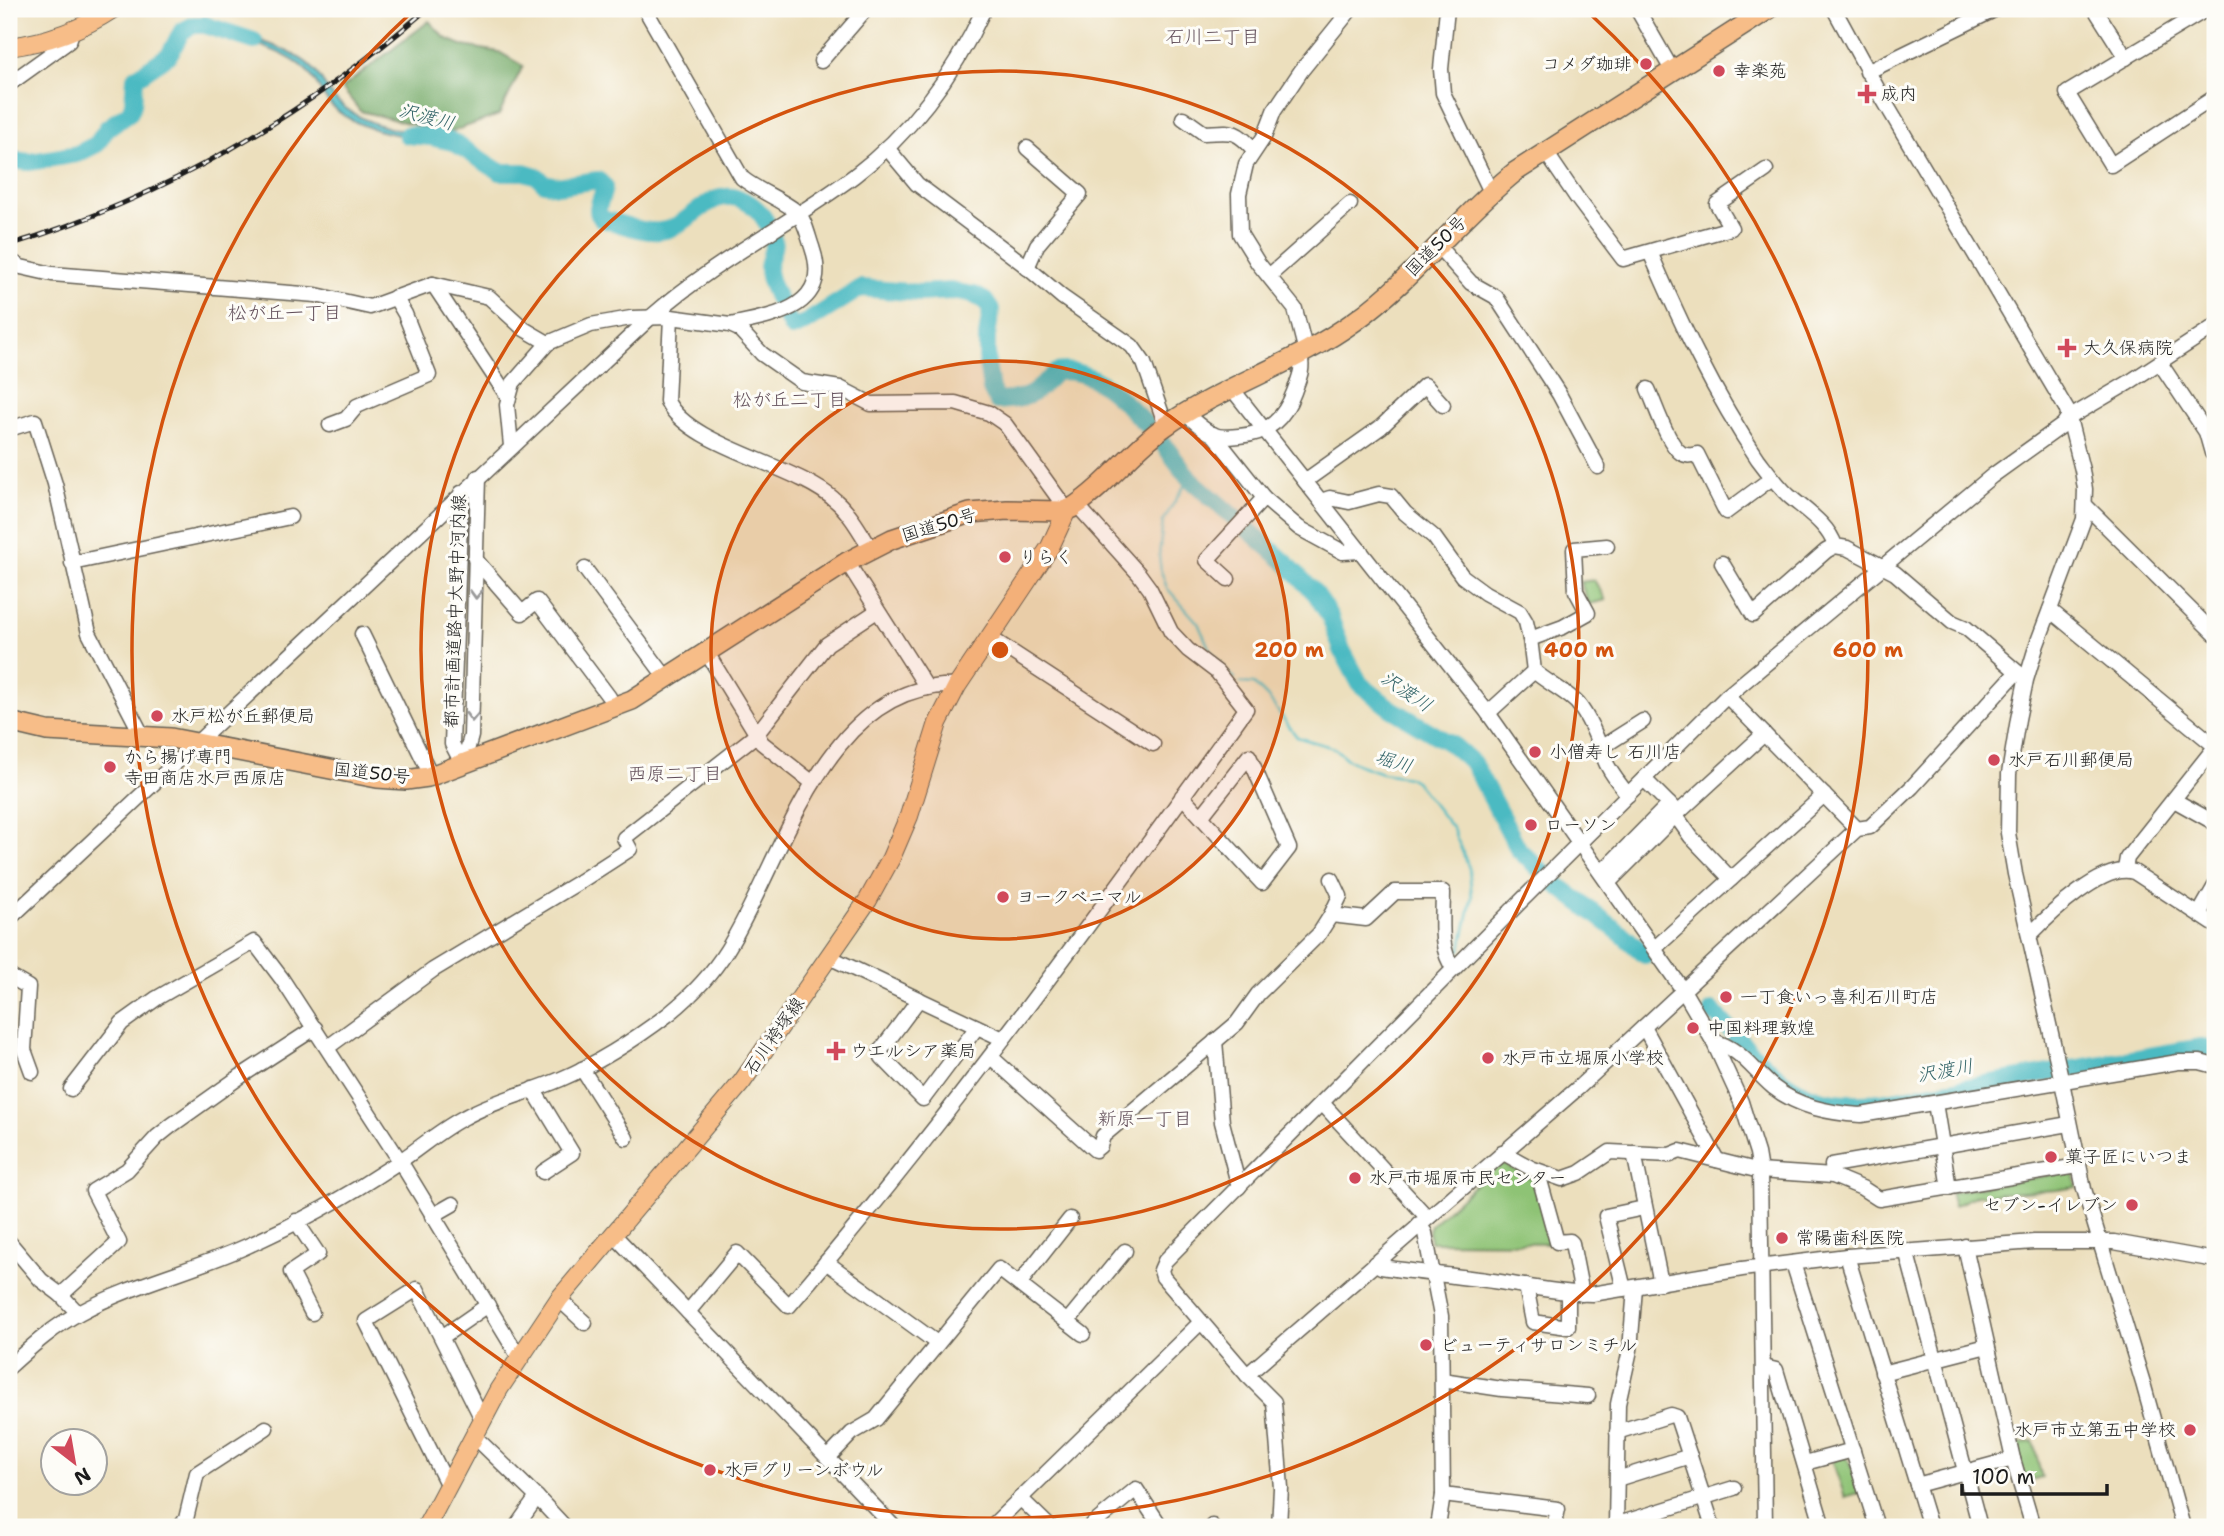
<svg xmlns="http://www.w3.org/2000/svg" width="2224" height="1536" viewBox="0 0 2224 1536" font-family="'Shantell Sans','Klee One',sans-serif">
  <rect width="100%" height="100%" fill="#fdfcf7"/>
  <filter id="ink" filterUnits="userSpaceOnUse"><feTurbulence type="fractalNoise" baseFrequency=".0143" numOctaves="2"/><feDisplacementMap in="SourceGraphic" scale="14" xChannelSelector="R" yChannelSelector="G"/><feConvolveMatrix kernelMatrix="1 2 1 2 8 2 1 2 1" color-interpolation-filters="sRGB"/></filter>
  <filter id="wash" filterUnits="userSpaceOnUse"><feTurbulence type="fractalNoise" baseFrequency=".00686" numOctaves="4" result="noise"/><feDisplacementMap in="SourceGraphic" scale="28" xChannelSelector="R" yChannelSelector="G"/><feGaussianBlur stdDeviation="1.57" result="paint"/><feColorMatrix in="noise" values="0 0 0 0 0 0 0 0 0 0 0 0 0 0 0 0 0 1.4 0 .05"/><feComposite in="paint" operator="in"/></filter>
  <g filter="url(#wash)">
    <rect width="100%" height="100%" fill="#ecdfbd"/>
    <g fill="#8ec374" stroke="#557048" stroke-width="2">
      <polygon points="1594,580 1606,600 1589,604 1580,582"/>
      <polygon points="1500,1162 1537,1182 1554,1243 1430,1242 1429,1230 1431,1225"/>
      <polygon points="2074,1171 2077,1187 2057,1190 1977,1195 1954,1206 1950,1192"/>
      <polygon points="2033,1441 2042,1478 2023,1483 2013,1446"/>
      <polygon points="1847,1456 1861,1492 1845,1497 1832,1460"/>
    </g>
    <polygon fill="#72a966" stroke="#476241" stroke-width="2" points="429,21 445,38 464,46 499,52 523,66 499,115 448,133 360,111 342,88"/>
    <path fill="#4bbac2" stroke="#346b6f" stroke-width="2" d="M233,31c25,9 53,17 74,32 14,11 18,27 30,38 25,24 61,31 94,33l-1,5c-33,-3 -76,-10 -100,-35 -10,-11 -14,-25 -25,-35 -19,-17 -50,-25 -73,-33z"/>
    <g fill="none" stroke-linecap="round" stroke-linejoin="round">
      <g stroke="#4bbac2" stroke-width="2.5">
        <polyline points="1189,478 1163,521 1159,556 1161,571 1167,588 1198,623 1210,650 1228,673 1235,678"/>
        <polyline points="1240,683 1254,684 1269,699 1297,737 1334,748 1347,759 1359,765 1382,773 1408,777 1415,781 1453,829 1469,868 1472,897 1461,948 1453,956"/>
      </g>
      <g stroke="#4bbac2" stroke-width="18">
        <path d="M407,135l23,2 23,5 47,30h24l13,4 7,7 13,3 41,-6 6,6c0,12 -12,23 -2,33 18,4 40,14 58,12 32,-3 49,-48 85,-30 15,7 23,22 28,37 3,9 -5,21 -5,31 0,15 18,45 24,59l15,-6 54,-34 59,5 31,-2 23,4 11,6 6,9 -4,26v27l4,26 6,12c34,-2 36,-6 59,-29 38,-7 67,30 91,53"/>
        <polyline points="9,160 30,162 77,154 97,144 107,128 130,112 133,104 135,78 169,55 182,31 194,25 205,25 254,41"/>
        <polyline points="1164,445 1189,478 1285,562 1316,594 1330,617 1342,650 1360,684 1390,708 1454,746 1473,763 1519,850 1552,881 1623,935 1645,955"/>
        <path d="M1712,1011c36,36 71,86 124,91 14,2 29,1 44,0l321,-55 14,2"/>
      </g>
    </g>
  </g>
  <g filter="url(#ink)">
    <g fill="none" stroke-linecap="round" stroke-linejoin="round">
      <g stroke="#656054" stroke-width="17">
        <g id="minor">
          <path d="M645,9l97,169c16,13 41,22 55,34 8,8 11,24 15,35 21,60 -38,69 -82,78"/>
          <polyline points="1447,9 1441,69 1443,93 1491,192"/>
          <polyline points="1637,9 1672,70"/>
          <polyline points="1834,9 1883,99 2067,410 2082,470 2085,489 2084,519 2037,644 2026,680 2018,719 2009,774 2008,833 2015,874 2062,1082 2084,1189 2143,1383 2183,1527"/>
          <polyline points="2095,9 2126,58"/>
          <polyline points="2207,9 2067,93 2111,165 2215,97"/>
          <polyline points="821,61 866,9"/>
          <polyline points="1867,72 1996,9"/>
          <polyline points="9,84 69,41 72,32"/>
          <path d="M1183,118l21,15c27,-1 31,-5 50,17"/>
          <polyline points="887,148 917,184 1022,263 1062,297 1132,346 1144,363 1166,426"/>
          <polyline points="1027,148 1080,194 1037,245 1027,268"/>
          <polyline points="1545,151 1577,198 1623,259 1731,228 1717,204 1766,170"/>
          <polyline points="1437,245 1471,283 1496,297 1559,394 1598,467"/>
          <path d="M1650,252c31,72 64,142 108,207 10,13 19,26 31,37 16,14 40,29 46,50l12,2 48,25 57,49 14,6 56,48"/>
          <polyline points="9,260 21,267 52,274 316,295 370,307 433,284 489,297 524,329 548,343"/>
          <polyline points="1269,276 1350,204"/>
          <polyline points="433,284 508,397"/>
          <path d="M671,317l-4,84c22,46 129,63 169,100 14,12 25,32 35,48"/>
          <polyline points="1306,352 1295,309 1258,263 1240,234 1239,194 1246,164 1264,137 1274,111 1301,71 1351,9"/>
          <polyline points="2160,363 2206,432 2212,453 2215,456"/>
          <path d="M1648,389c7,15 20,56 33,64 6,4 11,2 16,1l29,58 46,-34"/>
          <polyline points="1233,390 1488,713 1683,990 1713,1041 1741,1102 1757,1153 1760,1171 1765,1527"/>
          <path d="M1186,414c8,7 16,15 26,20 8,4 18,3 27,2 29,-2 45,-17 55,-44 5,-14 10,-23 6,-37"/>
          <polyline points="330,425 346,419 357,406 429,375 405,314 395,297"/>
          <polyline points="9,429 35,421 55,484 89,633 142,735"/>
          <polyline points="1213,434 1264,498 1299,528 1343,552 1361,551"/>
          <polyline points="511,446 507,405 513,383 548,343 591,325 631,318 671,317 730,325 739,329 762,354 802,382 840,388 871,404 955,403 989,413 1005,424 1067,510"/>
          <polyline points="1305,481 1381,427 1425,385 1443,405"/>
          <polyline points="461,493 452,744 463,765"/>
          <polyline points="1321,501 1330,498 1349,502 1379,494 1391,496 1405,513 1434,537 1462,576 1485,593 1520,612 1526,622 1530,639 1534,671 1488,713"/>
          <polyline points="2086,506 2215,634"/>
          <polyline points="475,559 522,613 537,601 609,697 614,709"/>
          <polyline points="847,562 927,688"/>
          <polyline points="72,563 290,517"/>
          <polyline points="1722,563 1753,615 1826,551 1835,546"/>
          <polyline points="585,569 667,679"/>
          <polyline points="1228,579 1207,560 1264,498"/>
          <polyline points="2050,610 2215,746"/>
          <polyline points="362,634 427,767 428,777"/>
          <polyline points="989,637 1153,744"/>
          <polyline points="1530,639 1563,627 1588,613 1576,591 1574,549 1607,546"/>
          <polyline points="707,653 762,743 813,783"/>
          <path d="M1534,671c12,11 35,22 44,33 12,15 20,36 26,54 5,14 15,25 24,37"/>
          <polyline points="1727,696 1857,829"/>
          <polyline points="1602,747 1643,721"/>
          <polyline points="463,765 471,736 478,477"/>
          <polyline points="1644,779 1675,810"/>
          <polyline points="1182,796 1262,883 1289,848 1249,756 1201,817"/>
          <polyline points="2174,800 2215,823"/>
          <polyline points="1676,816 1691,837 1731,879"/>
          <polyline points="2125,869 2127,858 2215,747"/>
          <polyline points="1602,872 1669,804"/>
          <polyline points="1609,882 1678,813 1764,734"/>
          <polyline points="2199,914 2215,886"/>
          <path d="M1331,915l35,4 29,-27h48c0,25 -5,57 11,77"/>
          <path d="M9,919l643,-603c61,-54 136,-91 202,-140 57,-43 100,-102 130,-167"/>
          <path d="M2029,936c20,-21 75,-74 105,-64l81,53"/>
          <polyline points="1655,948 1824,795"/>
          <polyline points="829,957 1003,1039"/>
          <polyline points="9,976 28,987 24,1050 32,1072"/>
          <polyline points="919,999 881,1050 882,1057 923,1099 977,1027"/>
          <polyline points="1644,1027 1717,1160"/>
          <polyline points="1215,1041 1222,1122 1239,1187"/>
          <path d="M1713,1041c27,7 39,28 60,46 25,20 56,26 88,28l317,-53h22l15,4"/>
          <polyline points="328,1047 433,970 579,882 630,849 624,838 756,735 827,644 877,611"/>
          <polyline points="991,1057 1095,1150 1100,1146 1103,1136 1237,1023 1258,994 1319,934 1331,915 1340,896 1332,879"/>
          <polyline points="582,1069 626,1138"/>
          <polyline points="71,1089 122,1023 157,998 254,942 282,979 400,1161 519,1357"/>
          <polyline points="533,1089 572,1153 543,1172"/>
          <polyline points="1322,1103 1427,1217"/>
          <polyline points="1935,1103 1949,1188"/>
          <polyline points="1502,1152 1531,1168 1562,1179 1579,1173 1610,1152 1670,1155 1680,1151 1760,1171 1833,1176 1862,1188 1879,1199 2078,1166"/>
          <polyline points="1634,1153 1661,1283"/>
          <polyline points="1833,1176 1832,1165 2069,1124"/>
          <polyline points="1541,1184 1557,1242 1570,1241 1572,1243 1582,1294"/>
          <polyline points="432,1216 453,1204"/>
          <polyline points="296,1221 318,1254 291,1272 312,1313"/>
          <polyline points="1419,1224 1425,1233 1441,1316 1443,1495 1438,1527"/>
          <polyline points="613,1234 894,1527"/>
          <polyline points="9,1242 41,1280 61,1295 78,1313"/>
          <polyline points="1965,1246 2013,1459 2033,1527"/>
          <polyline points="1906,1250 1980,1527"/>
          <polyline points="1847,1256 1930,1527"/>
          <polyline points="826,1262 937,1343"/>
          <path d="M1375,1263l6,4c39,6 80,9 119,15 31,5 61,11 92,12l150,-25 105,-13 187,-14h80l101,18"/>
          <polyline points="1793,1263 1877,1527"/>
          <polyline points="1019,1284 1070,1219"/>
          <polyline points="1526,1286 1533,1322 1568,1327 1568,1293"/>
          <polyline points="1624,1289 1606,1216 1644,1208"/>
          <polyline points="61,1295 119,1242 93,1191 127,1170 157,1137 172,1125 241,1076 315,1028"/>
          <polyline points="559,1299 585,1323"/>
          <path d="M688,1312l49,-59 52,53c163,-190 310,-394 457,-597l-29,-37 -29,-22 -17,-18 -21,-43 -11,-15 -62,-69"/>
          <polyline points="1067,1322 1125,1251"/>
          <polyline points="442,1337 488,1305"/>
          <path d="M9,1367c22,-20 45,-41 72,-55 52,-28 110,-41 164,-65 50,-22 104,-52 149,-82 24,-15 45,-35 71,-48 30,-17 64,-24 96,-38 38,-16 76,-41 109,-66 22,-18 42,-39 57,-63 56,-89 98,-270 230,-264"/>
          <polyline points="1764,1367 1776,1370 1823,1527"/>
          <polyline points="1882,1373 1987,1346"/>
          <polyline points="1247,1375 1578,1088 1857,829 1870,827 1912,787 2017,672"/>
          <polyline points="1442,1380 1502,1389 1588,1396"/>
          <polyline points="1617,1432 1671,1415 1677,1417 1713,1527"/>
          <polyline points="474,1436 537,1497 565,1527"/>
          <polyline points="828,1458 852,1433 876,1419 999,1269 1083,1334"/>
          <polyline points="1805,1463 1853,1450"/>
          <polyline points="1617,1479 1690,1456"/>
          <polyline points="1917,1485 2013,1459"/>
          <polyline points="448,1486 366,1321 417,1289 482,1419"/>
          <polyline points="1443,1495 1558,1509 1554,1527"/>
          <polyline points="1020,1498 1050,1527"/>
          <polyline points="1615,1525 1734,1488"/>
          <polyline points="1091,1526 1136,1489 1161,1527"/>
          <polyline points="180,1527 186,1519 197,1473 266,1428"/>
          <polyline points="516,1527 537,1497"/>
          <polyline points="991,1527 1201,1322"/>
          <polyline points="1212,1527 1212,1526"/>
          <polyline points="1279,1527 1281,1488 1274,1402 1247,1375 1163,1277 1161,1270 1165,1261 1519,903 1727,696 1992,476 2063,425 2067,419 2128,383 2215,326"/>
          <polyline points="1616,1527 1618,1404 1630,1350 1635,1288"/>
        </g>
      </g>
      <g stroke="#656054" stroke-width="20">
        <g id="major">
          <path d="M9,47c38,-5 72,-17 104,-38"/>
          <polyline points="426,1527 499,1389 559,1299 742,1082 868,900 891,858 909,816 938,723 957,686 1050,547 1067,510"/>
        </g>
      </g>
      <g stroke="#656054" stroke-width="22">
        <path id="highway" d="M9,722l38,9 124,7 206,40 29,2 22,-3 204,-77 215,-138 45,-23 78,-26 37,-3 56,1 9,-3c34,-22 59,-57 92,-81 58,-41 132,-63 191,-106 59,-42 103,-103 160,-149l254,-163"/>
      </g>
      <use href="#minor" stroke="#fff" stroke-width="14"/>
      <use href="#major" stroke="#f7bd88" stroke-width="18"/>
      <use href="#highway" stroke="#f7bd88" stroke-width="19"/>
      <g stroke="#1c1c1c" stroke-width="5">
        <path id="rail" d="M9,245c154,-46 297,-131 418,-236"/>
      </g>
      <use href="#rail" stroke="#fdfcf7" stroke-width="2.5" stroke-dasharray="8" stroke-linecap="butt"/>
    </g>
    <defs><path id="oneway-chevron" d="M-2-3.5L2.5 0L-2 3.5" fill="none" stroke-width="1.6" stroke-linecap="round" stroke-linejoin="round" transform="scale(1.75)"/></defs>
    <g stroke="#999">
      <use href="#oneway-chevron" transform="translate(476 594) rotate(92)"/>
      <use href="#oneway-chevron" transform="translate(472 717) rotate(92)"/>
    </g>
  </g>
  <circle cx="1000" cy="650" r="289" fill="#d4530e" fill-opacity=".12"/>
  <g fill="none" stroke="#d4530e" stroke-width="3.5">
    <circle cx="1000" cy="650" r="289"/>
    <circle cx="1000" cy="650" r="579"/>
    <path d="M1586 10A868 868 0 1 1 414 10"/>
  </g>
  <g fill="#d1495b" stroke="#fdfcf7" stroke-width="2.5">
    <circle cx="1646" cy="64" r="7"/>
    <circle cx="1719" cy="71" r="7"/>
    <path d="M1863.5 83.5h7v7h7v7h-7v7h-7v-7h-7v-7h7z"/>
    <path d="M2063.5 337.5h7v7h7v7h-7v7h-7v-7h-7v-7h7z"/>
    <circle cx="1005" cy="557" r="7"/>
    <circle cx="157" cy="716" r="7"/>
    <circle cx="1535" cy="752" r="7"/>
    <circle cx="1994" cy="760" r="7"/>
    <circle cx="110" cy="767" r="7"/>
    <circle cx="1531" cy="825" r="7"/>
    <circle cx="1003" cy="897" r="7"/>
    <circle cx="1726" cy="997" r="7"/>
    <circle cx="1693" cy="1028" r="7"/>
    <path d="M832.5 1040.5h7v7h7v7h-7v7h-7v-7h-7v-7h7z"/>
    <circle cx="1488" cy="1058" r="7"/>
    <circle cx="2051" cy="1157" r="7"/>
    <circle cx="1355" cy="1178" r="7"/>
    <circle cx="2132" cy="1205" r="7"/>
    <circle cx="1782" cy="1238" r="7"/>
    <circle cx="1426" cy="1345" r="7"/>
    <circle cx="2190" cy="1430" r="7"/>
    <circle cx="710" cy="1470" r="7"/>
  </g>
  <g text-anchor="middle" stroke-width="6" stroke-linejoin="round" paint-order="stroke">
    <g font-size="18" fill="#1c1c1c" stroke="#fdfcf7" text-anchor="start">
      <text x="1632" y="70" text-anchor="end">コメダ珈琲</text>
      <text x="1733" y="77">幸楽苑</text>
      <text x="1881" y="100">成内</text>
      <text x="2083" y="354">大久保病院</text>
      <text x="1019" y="563">りらく</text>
      <text x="171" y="722">水戸松が丘郵便局</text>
      <text x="1549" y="758">小僧寿し 石川店</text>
      <text x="124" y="763">から揚げ専門<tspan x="124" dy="21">寺田商店水戸西原店</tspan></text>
      <text x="2008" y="766">水戸石川郵便局</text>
      <text x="1545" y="831">ローソン</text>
      <text x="1017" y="903">ヨークベニマル</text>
      <text x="1740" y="1003">一丁食いっ喜利石川町店</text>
      <text x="1707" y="1034">中国料理敦煌</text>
      <text x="850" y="1057">ウエルシア薬局</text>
      <text x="1502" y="1064">水戸市立堀原小学校</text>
      <text x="2065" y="1163">菓子匠にいつま</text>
      <text x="1369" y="1184">水戸市堀原市民センター</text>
      <text x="2118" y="1211" text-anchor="end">セブン-イレブン</text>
      <text x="1796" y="1244">常陽歯科医院</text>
      <text x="1440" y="1351">ビューティサロンミチル</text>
      <text x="2176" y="1436" text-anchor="end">水戸市立第五中学校</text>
      <text x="724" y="1476">水戸グリーンボウル</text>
    </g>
    <g font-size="18" fill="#1c1c1c" stroke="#fdfcf7">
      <text transform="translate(1436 246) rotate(-45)" y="6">国道50号</text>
      <text transform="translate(939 525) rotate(-17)" y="6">国道50号</text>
      <text transform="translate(455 611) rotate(-88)" y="6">都市計画道路中大野中河内線</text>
      <text transform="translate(372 773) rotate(6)" y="6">国道50号</text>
      <text transform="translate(774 1036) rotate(-55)" y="6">石川袴塚線</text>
    </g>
    <g font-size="19" fill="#624f5a" stroke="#fdfcf7">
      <text x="1213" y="43">石川二丁目</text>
      <text x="285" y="319">松が丘一丁目</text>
      <text x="790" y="406">松が丘二丁目</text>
      <text x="675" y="780">西原二丁目</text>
      <text x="1145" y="1125">新原一丁目</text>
    </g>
    <g font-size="19" font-style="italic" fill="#316367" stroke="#fdfcf7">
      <text transform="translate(427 116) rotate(15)" y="7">沢渡川</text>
      <text transform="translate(1407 691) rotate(34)" y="7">沢渡川</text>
      <text transform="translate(1394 761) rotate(17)" y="7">堀川</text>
      <text transform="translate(1945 1070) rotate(-10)" y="7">沢渡川</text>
    </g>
  </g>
  <circle cx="1000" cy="650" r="10" fill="#d4530e" stroke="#fdfcf7" stroke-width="3.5"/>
  <g font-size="21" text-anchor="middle" font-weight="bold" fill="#d4530e" stroke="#fdfcf7" stroke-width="6" stroke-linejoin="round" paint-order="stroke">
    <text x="1289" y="657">200 m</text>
    <text x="1579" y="657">400 m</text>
    <text x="1868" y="657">600 m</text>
  </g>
  <rect width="2224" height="1536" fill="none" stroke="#fdfcf7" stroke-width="35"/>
  <g transform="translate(74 1462) rotate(149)"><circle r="33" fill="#fdfcf7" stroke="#a3a29f" stroke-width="2"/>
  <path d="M0-5L12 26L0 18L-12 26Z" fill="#d1495b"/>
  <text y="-10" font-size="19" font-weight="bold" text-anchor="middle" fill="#1c1c1c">N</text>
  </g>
  <path d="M1962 1484v10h145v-10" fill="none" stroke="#1c1c1c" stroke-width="3.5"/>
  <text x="1972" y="1484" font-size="21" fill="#1c1c1c" stroke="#fdfcf7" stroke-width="5" paint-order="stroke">100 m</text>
</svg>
